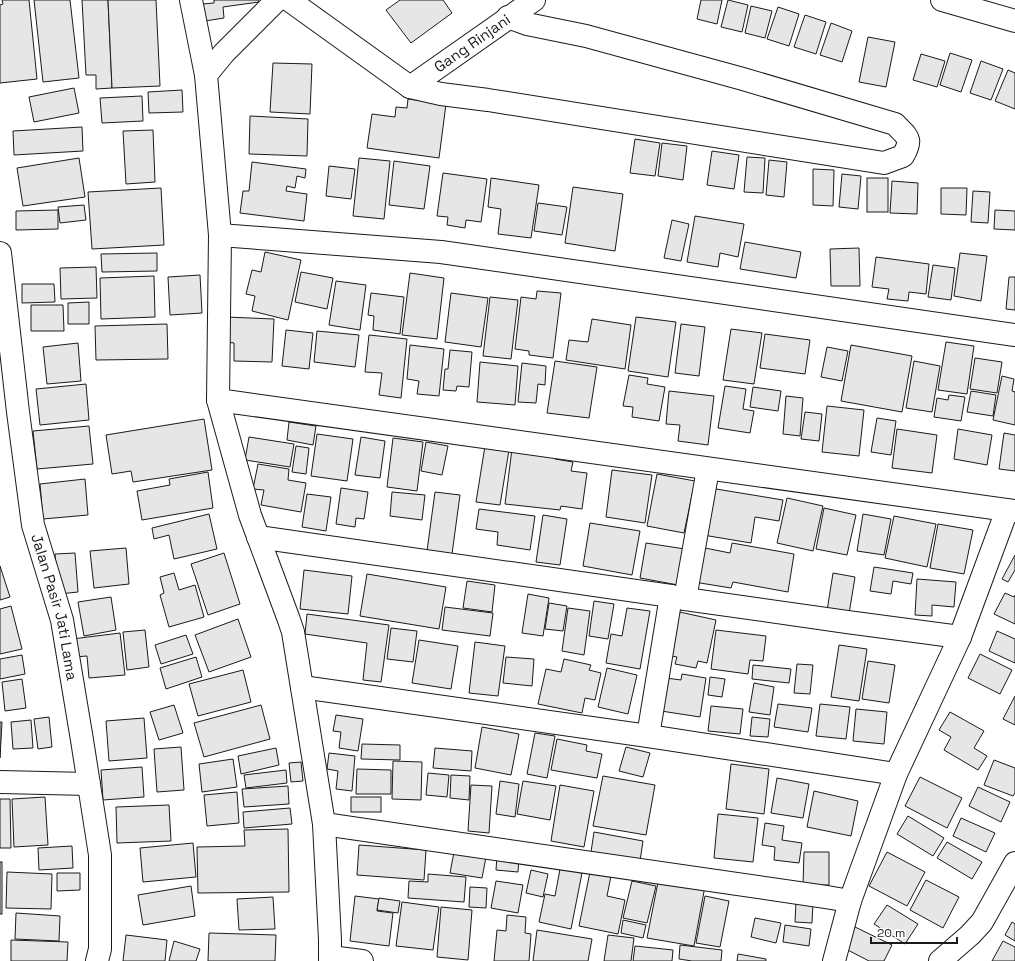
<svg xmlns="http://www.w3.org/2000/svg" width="1015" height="961" viewBox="0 0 1015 961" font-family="'Space Grotesk',sans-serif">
  <rect width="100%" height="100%" fill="#fff"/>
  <g fill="#e6e6e6" stroke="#1a1a1a">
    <polygon points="2,0 29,0 37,79 0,83 0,5 3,4"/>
    <polygon points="34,0 70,0 79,78 43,82"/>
    <polygon points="82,0 108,0 112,88 96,89 96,75 86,75"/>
    <polygon points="108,0 156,0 160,86 112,88"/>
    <polygon points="214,0 258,0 259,2 223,7 224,18 205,21 202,4 214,3"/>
    <polygon points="400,0 443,0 452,13 411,43 386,10"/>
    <polygon points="701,0 722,0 717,24 697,19"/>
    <polygon points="728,0 748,5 742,32 721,27"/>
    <polygon points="751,6 772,11 765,38 745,33"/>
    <polygon points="778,7 799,14 789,46 767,39"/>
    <polygon points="805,15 826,22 816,54 794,47"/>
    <polygon points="831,23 852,31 842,62 820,55"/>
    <polygon points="868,37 895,42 886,87 859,82"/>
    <polygon points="950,53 972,60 961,92 940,85"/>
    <polygon points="921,54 945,61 937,87 913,80"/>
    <polygon points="981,61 1003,69 991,100 970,93"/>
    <polygon points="273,63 312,64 310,114 270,112"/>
    <polygon points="1008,70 1015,73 1015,109 995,101"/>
    <polygon points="74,88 79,113 34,122 29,97"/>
    <polygon points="182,90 183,112 149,113 148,92"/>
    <polygon points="142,96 143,121 102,123 100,98"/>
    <polygon points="408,99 446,104 439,158 367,148 372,114 395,117 396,107 407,108"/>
    <polygon points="250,116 308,119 307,156 249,154"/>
    <polygon points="82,127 83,151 14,155 13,131"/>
    <polygon points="153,130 155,182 126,184 123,131"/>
    <polygon points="635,139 660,143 655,176 630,173"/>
    <polygon points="662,143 687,146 683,180 658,176"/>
    <polygon points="712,151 739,155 734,189 707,185"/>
    <polygon points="747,157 765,158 763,193 744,192"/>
    <polygon points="79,158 85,197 23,206 17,168"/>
    <polygon points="359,158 390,161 384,219 353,216"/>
    <polygon points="769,160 787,162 784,197 766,195"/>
    <polygon points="394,161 430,166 424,209 389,205"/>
    <polygon points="252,162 306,169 305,178 297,176 295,188 287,186 286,191 307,194 304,221 240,213 243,191 249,191"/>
    <polygon points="329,166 355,169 351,199 326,196"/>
    <polygon points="813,169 834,170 833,206 813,205"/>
    <polygon points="443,173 487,179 481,222 466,220 465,228 447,225 448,217 437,216"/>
    <polygon points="842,174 861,176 858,209 839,207"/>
    <polygon points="491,178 539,185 531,238 498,234 501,209 488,207"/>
    <rect x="867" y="178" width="21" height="34"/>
    <polygon points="892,181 918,183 917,214 890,213"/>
    <polygon points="573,187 623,194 615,251 565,243"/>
    <polygon points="161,188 164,245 92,249 88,192"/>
    <polygon points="941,188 967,188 966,215 941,214"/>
    <polygon points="973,191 990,192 988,223 971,222"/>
    <polygon points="538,203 567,207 562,235 534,231"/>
    <polygon points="84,205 86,220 60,223 58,207"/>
    <polygon points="58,210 58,229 16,230 16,211"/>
    <polygon points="995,210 1015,211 1015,230 994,229"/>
    <polygon points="695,216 744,224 738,257 720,253 718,267 687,262"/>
    <polygon points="672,220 689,224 681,261 664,258"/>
    <polygon points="745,242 801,252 796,278 740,269"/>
    <polygon points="859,248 860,286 831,286 830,249"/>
    <polygon points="265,252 301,260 288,320 252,311 255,296 246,294 252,270 261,272"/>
    <polygon points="157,253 157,271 102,272 101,254"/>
    <polygon points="960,253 987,256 981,301 954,296"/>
    <polygon points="876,257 929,264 926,294 909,292 908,301 887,299 889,289 872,287"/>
    <polygon points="933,265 955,268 951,300 928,297"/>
    <polygon points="96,267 97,298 61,299 60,268"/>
    <polygon points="301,272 333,278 327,309 295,302"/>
    <polygon points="410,273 444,278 437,339 402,335"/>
    <polygon points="200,275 202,313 170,315 168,277"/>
    <polygon points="154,276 155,317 101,319 100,278"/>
    <polygon points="1009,277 1015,277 1015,310 1006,309"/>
    <polygon points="336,281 366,285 360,330 329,325"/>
    <polygon points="22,284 54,284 55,302 22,303"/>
    <polygon points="537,291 561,293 553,358 529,355 529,351 515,349 521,297 536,299"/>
    <polygon points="371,293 404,297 400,334 373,330 374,316 368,315"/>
    <polygon points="451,293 488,298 481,347 445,342"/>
    <polygon points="490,297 518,300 511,359 483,356"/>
    <polygon points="89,302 89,324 68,324 68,303"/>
    <polygon points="31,305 63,305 64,331 31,331"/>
    <polygon points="226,317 274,319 272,362 234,361 234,343 225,342"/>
    <polygon points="636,317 676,322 668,377 628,371"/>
    <polygon points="592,319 631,325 625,369 566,360 569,340 588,342"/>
    <polygon points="167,324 168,359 96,360 95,326"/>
    <polygon points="681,324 705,327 699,376 675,373"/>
    <polygon points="731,329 762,333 754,384 723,380"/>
    <polygon points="286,330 313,333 309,369 282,366"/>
    <polygon points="317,331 359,335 355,367 314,362"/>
    <polygon points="765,334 810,340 805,374 760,368"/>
    <polygon points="369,335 407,339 401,398 379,395 382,373 365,372"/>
    <polygon points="946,342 974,346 967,394 938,390"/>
    <polygon points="78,343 81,381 47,384 43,347"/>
    <polygon points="410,345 444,349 439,396 417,394 419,381 407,379"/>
    <polygon points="851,345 912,356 902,412 841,401"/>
    <polygon points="827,347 848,351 842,381 821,377"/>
    <polygon points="450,350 472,352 469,387 457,386 456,391 443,390 445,369 448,369"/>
    <polygon points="975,358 1002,362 997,393 970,389"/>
    <polygon points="555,361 597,367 589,418 547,413"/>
    <polygon points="914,361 940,366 932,412 906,408"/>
    <polygon points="480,362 518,366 515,405 477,402"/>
    <polygon points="522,363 546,366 545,385 538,384 536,403 518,402"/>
    <polygon points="629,375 648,378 647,384 665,387 659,421 632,417 633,407 623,406"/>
    <polygon points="1002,376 1014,379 1012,391 1015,392 1015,425 993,420"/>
    <polygon points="86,384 89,420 40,425 36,389"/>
    <polygon points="725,386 746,389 743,409 754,411 750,433 718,428"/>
    <polygon points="753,387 781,391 778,411 750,407"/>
    <polygon points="669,391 714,396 708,445 678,441 680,425 666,424"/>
    <polygon points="971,391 996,395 993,416 967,412"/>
    <polygon points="949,395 965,397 961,421 934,417 937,398 948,400"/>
    <polygon points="786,396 803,398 800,436 783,434"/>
    <polygon points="827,406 864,410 859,456 822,452"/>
    <polygon points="805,412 822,414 819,441 801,439"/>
    <polygon points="877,418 896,421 891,455 871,452"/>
    <polygon points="204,419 212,470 133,482 131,471 112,474 106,435"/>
    <polygon points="289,422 316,426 313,445 287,440"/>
    <polygon points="89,426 93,464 37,469 33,431"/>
    <polygon points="897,429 937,435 932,473 892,468"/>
    <polygon points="958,429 992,435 987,465 954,459"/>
    <polygon points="1004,433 1015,435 1015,471 999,469"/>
    <polygon points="317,434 353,439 347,481 311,476"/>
    <polygon points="249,437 294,444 290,467 245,460"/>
    <polygon points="361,437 385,441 380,478 355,475"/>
    <polygon points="393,438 423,442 417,491 387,487"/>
    <polygon points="426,442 448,446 442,475 421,471"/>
    <polygon points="296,446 309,448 306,474 292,472"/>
    <polygon points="485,446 509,450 500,505 476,502"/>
    <polygon points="512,449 555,455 555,459 573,462 571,471 587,473 582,509 561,506 560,510 505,504"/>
    <polygon points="258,464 289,469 288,480 306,483 301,512 261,505 264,490 253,489"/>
    <polygon points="612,470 652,475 645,523 606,517"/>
    <polygon points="208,472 213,508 142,520 137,491 170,485 169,479"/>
    <polygon points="657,474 695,481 684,533 647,526"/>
    <polygon points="85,479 88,515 43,519 40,484"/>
    <polygon points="341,488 368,492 364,519 356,518 355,527 336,524"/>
    <polygon points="710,488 783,500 779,521 755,517 751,543 703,535"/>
    <polygon points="392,492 425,495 422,520 390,516"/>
    <polygon points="435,492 460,495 452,554 427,551"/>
    <polygon points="307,494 331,497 326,531 302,527"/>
    <polygon points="787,498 823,506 813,551 777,543"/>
    <polygon points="824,508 856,515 847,555 816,549"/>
    <polygon points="479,509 535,516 530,550 497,545 498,532 476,529"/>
    <polygon points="209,514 217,549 174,559 169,535 154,539 152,528"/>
    <polygon points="863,514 891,519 884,555 857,551"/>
    <polygon points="543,515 567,519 560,565 536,562"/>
    <polygon points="894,516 936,524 927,567 885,558"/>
    <polygon points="590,523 640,531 632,575 583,566"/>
    <polygon points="938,524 973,530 964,574 930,568"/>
    <polygon points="646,543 685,549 678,585 640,578"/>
    <polygon points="732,543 794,554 788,592 733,582 731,588 694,582 700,547 730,553"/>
    <polygon points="126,548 129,584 94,588 90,551"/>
    <polygon points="75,553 78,592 59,594 55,554"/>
    <polygon points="224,553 240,604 208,615 191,564"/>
    <polygon points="1015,555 1015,570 1008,582 1002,579"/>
    <polygon points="0,566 10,597 0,600"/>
    <polygon points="874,567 913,573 911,584 893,581 891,594 870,591"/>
    <polygon points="304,570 352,576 348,614 300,609"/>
    <polygon points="174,573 179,590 195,585 204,617 169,627 160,595 164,593 160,577"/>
    <polygon points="833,573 855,577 849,614 827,611"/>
    <polygon points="367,574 446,587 439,629 360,616"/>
    <polygon points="917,579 956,582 954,607 932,605 932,616 915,615"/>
    <polygon points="467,581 495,585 492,612 463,608"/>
    <polygon points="1005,593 1014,597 1015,595 1015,624 994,614"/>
    <polygon points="528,594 549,598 543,636 522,633"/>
    <polygon points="111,597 116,630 84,636 78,602"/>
    <polygon points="594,601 614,604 608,639 589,636"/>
    <polygon points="549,603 567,606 563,631 545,629"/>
    <polygon points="11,606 22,649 0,654 0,609"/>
    <polygon points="445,607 493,613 490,636 442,630"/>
    <polygon points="568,608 590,611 584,655 562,651"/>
    <polygon points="627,608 650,611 640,669 606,663 611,634 622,636"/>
    <polygon points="675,611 716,620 707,663 698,661 696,668 675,664 677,657 666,655"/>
    <polygon points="307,614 389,625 381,682 363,680 367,643 305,634"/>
    <polygon points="238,619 251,657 209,672 195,635"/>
    <polygon points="391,628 417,631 413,662 387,659"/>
    <polygon points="145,630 149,667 127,670 123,632"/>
    <polygon points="716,630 766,636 763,661 750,660 748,674 711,669"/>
    <polygon points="997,631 1015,639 1015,663 989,651"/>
    <polygon points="120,633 125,675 89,678 87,656 74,657 72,639"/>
    <polygon points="186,635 193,654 161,664 155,645"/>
    <polygon points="419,640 458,646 451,689 412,683"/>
    <polygon points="475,642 505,646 498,696 469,693"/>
    <polygon points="839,645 867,649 859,701 831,697"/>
    <polygon points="980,654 1012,670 1000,694 968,678"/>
    <polygon points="22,655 25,674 0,679 0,659"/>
    <polygon points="196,657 202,677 166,689 160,668"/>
    <polygon points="506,657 534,659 532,686 503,683"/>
    <polygon points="564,659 591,665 589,670 601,673 595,700 585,698 582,713 538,704 546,669 561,672"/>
    <polygon points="868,661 895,665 889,703 862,699"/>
    <polygon points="797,664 813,665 810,694 794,693"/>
    <polygon points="753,665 791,669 789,683 752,679"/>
    <polygon points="607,668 637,675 628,714 598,707"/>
    <polygon points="243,670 251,702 198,716 189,684"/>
    <polygon points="682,674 706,678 700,717 661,711 666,678 681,680"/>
    <polygon points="710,677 725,679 722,697 708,695"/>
    <polygon points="22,679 26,708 5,711 2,682"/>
    <polygon points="754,683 774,687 770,715 749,712"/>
    <polygon points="1015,696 1015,725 1003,719"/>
    <polygon points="778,704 812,708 808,732 774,727"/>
    <polygon points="820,704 850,707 846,739 816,736"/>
    <polygon points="174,705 183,733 159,740 150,712"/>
    <polygon points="261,705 270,739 204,757 194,723"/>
    <polygon points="711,706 743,709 740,734 708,731"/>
    <polygon points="856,709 887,712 884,744 853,741"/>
    <polygon points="950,712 984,731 974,748 987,756 978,770 944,750 951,737 939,730"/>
    <polygon points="336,715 363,719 358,751 339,748 341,732 333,731"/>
    <polygon points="49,717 52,747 38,749 34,719"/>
    <polygon points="752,717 770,719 768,737 750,736"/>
    <polygon points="144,718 147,758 109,761 106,721"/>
    <polygon points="31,720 33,748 13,749 11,722"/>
    <polygon points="0,722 2,722 0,758"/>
    <polygon points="482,727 519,734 511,775 475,768"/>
    <polygon points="535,733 555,736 547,778 527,774"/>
    <polygon points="557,739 587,745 586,751 602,754 597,778 551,770"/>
    <polygon points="362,744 400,745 400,760 361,759"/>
    <polygon points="181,747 184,790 157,792 154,749"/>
    <polygon points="626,747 650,753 643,777 619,771"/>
    <polygon points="276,748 279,765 241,774 238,756"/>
    <polygon points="435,748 472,751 471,771 433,768"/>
    <polygon points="329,753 355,756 352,791 336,789 338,771 327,769"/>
    <polygon points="233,759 237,787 202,792 199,764"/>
    <polygon points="994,760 1015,768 1015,793 1013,796 984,785"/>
    <polygon points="393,761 422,762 421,800 392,799"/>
    <polygon points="301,762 303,781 291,782 289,763"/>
    <polygon points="731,764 769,769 764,814 726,809"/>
    <polygon points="142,767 144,797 103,800 101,770"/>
    <polygon points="357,769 391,770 391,794 356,794"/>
    <polygon points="286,770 287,783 246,788 244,775"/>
    <polygon points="428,773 449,775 447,797 426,795"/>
    <polygon points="451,775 470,776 469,800 450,798"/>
    <polygon points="603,776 655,785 646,835 593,826"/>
    <polygon points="920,777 962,798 947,828 905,806"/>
    <polygon points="777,778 809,784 803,818 771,813"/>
    <polygon points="500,781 519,784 515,817 496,814"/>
    <polygon points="523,781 556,786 550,820 517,814"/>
    <polygon points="471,785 492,786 489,833 468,831"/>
    <polygon points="560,785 594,791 584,847 551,841"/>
    <polygon points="288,786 289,804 244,807 242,789"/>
    <polygon points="978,787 1010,802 1001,822 969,806"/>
    <polygon points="814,791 858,801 851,836 807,827"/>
    <polygon points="237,792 239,823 207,826 204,795"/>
    <polygon points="45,797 48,845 14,847 12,799"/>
    <rect x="351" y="797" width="30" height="15"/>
    <polygon points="0,799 10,799 11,848 0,848"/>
    <polygon points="169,805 171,841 117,843 116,807"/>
    <polygon points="290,808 292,824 244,828 243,812"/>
    <polygon points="718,814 758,818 753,862 714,858"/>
    <polygon points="908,816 944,838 933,856 897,834"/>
    <polygon points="961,818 995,833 986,852 953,836"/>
    <polygon points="765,823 784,826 782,840 802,843 799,863 774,860 775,847 762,845"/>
    <polygon points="288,829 289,892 198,893 197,847 245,846 244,830"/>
    <polygon points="594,832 643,841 640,861 591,852"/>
    <polygon points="947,842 982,862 972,879 937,858"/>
    <polygon points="193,843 196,877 143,882 140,848"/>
    <polygon points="359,845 426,850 424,880 357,875"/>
    <polygon points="72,846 73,868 39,870 38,848"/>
    <polygon points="454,852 486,857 482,878 450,873"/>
    <polygon points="804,852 829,852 829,885 803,885"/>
    <polygon points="887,852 925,872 907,906 869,886"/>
    <polygon points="497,856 519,858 518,872 496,870"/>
    <rect x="0" y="862" width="2" height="52"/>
    <polygon points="560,869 582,873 571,929 539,922 545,894 555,896"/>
    <polygon points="531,870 548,874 543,897 526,893"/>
    <polygon points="7,872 52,874 51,909 6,908"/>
    <polygon points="590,872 611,876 607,896 625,900 618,934 579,926"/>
    <polygon points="57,873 80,873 80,890 57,891"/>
    <polygon points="428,874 466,877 464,902 408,898 409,881 428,882"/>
    <polygon points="659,877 705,886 694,946 647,938"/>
    <polygon points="926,880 959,897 943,928 910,910"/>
    <polygon points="496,881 523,885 518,913 491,908"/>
    <polygon points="632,881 656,886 647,923 623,918"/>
    <polygon points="191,886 195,916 143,925 138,895"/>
    <polygon points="470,887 487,888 486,908 469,907"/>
    <polygon points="355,896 379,899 377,911 393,913 389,946 350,941"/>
    <polygon points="705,896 729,901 720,947 696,943"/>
    <polygon points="273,897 275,929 239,930 237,899"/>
    <polygon points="379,898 400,901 398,913 377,910"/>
    <polygon points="796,901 813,902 812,923 795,922"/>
    <polygon points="402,902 439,907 433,950 396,946"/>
    <polygon points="887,905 918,924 905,944 874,924"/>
    <polygon points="441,907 472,910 468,960 437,957"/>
    <polygon points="16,913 60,916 59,941 15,939"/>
    <polygon points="507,915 526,917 525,933 531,934 529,961 494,961 497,930 506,931"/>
    <polygon points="755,918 781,923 776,943 751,937"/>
    <polygon points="623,920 646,925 643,938 621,933"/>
    <polygon points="1012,922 1015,924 1015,941 1005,935"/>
    <polygon points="785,925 811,929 809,946 783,942"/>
    <polygon points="855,927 892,945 884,961 869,961 844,948"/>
    <polygon points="537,930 592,939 588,961 533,961"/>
    <polygon points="209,933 276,935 275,961 208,961"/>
    <polygon points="126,935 167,940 165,961 123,961"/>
    <polygon points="608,935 634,938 631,961 604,961"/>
    <polygon points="11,940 68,942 67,961 11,961"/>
    <polygon points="174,941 200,949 196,961 169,961"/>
    <polygon points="1003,941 1015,947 1015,961 992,961"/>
    <polygon points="680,945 722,950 721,961 692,961 679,959"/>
    <polygon points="635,946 673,950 672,961 633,961"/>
    <polygon points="738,954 766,959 766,961 737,961"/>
  </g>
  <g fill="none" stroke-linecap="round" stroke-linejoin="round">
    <g stroke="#1a1a1a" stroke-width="24">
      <g id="minor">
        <polyline points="191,0 206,75"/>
        <path d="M289,0l121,87 31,7 47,6 396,63 19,-7c10,-18 5,-18 -8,-32l-152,-45 -157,-43 -59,-12 -19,-7"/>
        <polyline points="942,0 1015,21"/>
        <path id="s1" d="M410,87l124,-87"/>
        <polyline points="220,235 206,75 224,53 277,0"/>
        <path id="s2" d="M0,253l18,159 15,113 29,95 20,120 18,115v94l-3,12"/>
        <polyline points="1015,335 441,252 220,235 218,400 1015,511"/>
        <polyline points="218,400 250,515 289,620 293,632 324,824 330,940 330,961"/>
        <polyline points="258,537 671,596 685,599 847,622 960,637"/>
        <polyline points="685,599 708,469"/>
        <polyline points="302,687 648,736 896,774"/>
        <polyline points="648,736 671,596"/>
        <polyline points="0,782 89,784"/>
        <polyline points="324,824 826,897 850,901 896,774 960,637 1007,510"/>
        <polyline points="330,957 362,961"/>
        <polyline points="834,961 850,901"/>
        <polyline points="940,961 970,935 982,922 1015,863"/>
      </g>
    </g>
    <use href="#minor" stroke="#fff" stroke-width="22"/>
  </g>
  <g text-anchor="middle" stroke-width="3" stroke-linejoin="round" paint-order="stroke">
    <g font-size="15" fill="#1a1a1a" stroke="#fff">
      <text dy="5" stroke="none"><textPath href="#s1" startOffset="76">Gang Rinjani</textPath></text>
      <text dy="5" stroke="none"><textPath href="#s2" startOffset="359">Jalan Pasir Jati Lama</textPath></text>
    </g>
  </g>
  <path d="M871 937v6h86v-6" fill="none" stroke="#1a1a1a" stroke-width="2"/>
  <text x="877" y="937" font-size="12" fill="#1a1a1a" stroke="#ffffff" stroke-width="3" paint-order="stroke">20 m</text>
</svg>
